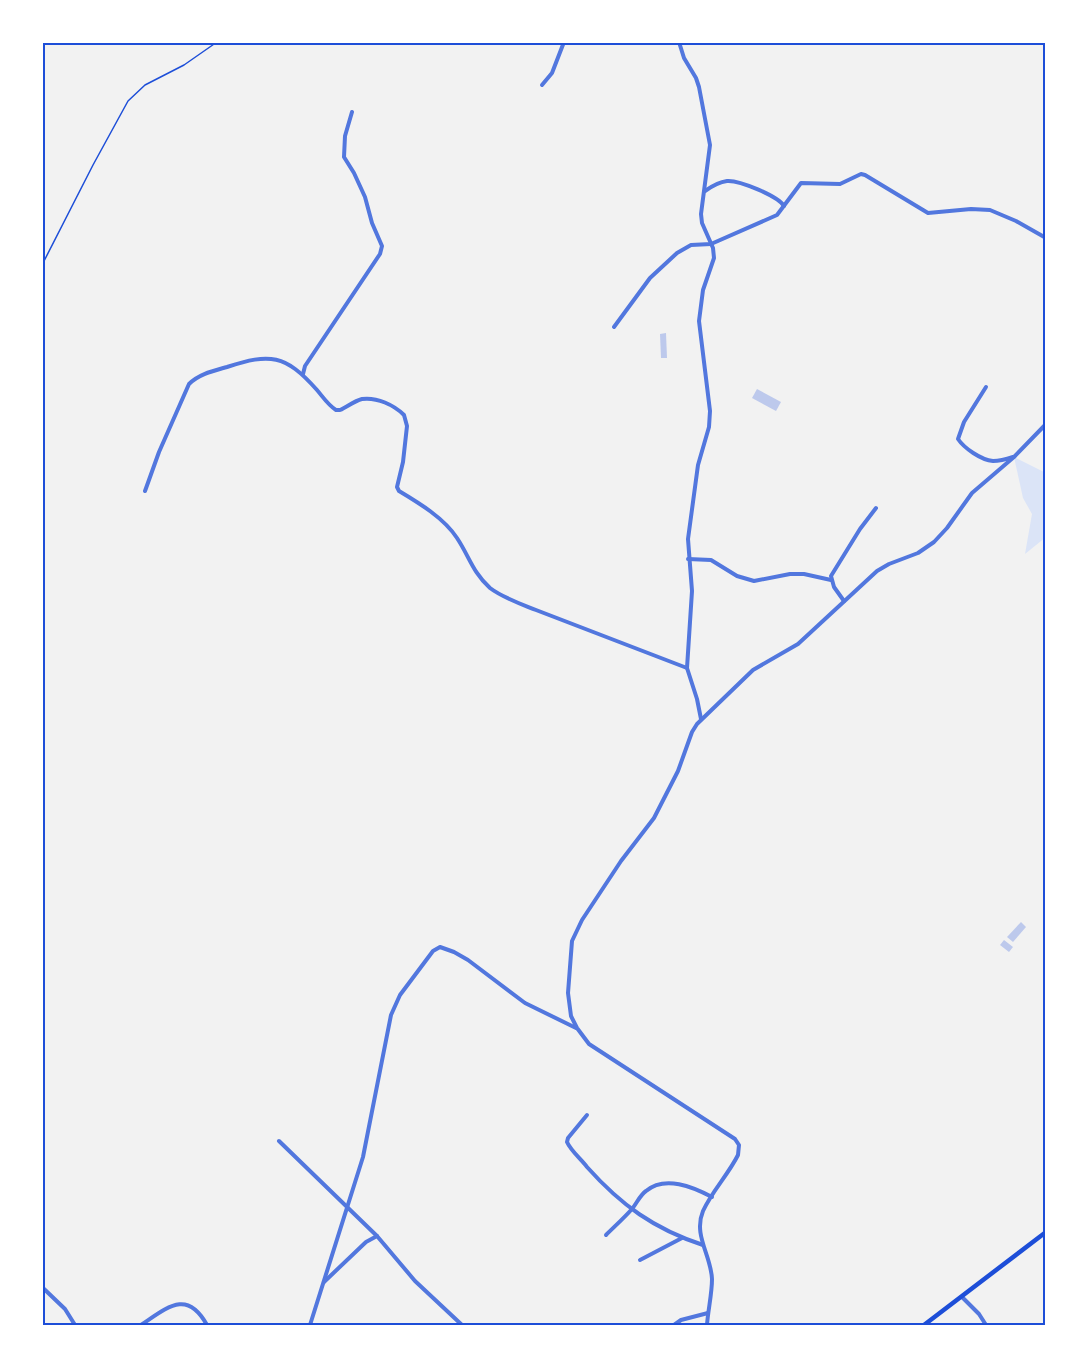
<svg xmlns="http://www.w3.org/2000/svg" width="1088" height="1367" viewBox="0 0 1088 1367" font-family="'Zilla Slab',serif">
  <rect width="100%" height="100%" fill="#f2f2f2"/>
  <polygon fill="#dbe4f7" points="1014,457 1046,473 1046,537 1025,554 1032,514 1023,498"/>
  <g fill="#bdc9ec">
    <polygon points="666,333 667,358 661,358 660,334"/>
    <polygon points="757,389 781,402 776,411 752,398"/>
    <polygon points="1021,922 1026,927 1013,942 1007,937"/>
    <polygon points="1004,940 1013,947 1009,952 1000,945"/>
  </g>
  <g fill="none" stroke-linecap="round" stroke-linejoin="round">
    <polyline stroke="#1d4ed8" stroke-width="1.5" points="42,265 93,165 128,101 145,85 184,65 217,42"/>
    <g stroke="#5277de" stroke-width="4">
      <polyline points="679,42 684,58 696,78 699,87 710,145 701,214 702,223 713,248 714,258 703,290 699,321 710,411 709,427 698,465 688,539 692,591 687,668 697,699 701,719"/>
      <polyline points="542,85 552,73 564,42"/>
      <path d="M705,191c7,-5 14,-9 22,-10 12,-1 51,15 57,25"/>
      <polyline points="614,327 650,278 677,253 691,245 711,244 777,215 801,183 840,184 861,174 865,175 928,213 971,209 990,210 1016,221 1046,238"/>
      <polyline points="303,374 305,366 380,254 382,246 372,223 365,197 354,173 344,157 345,136 352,112"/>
      <path d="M986,387l-22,35 -6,17c6,9 23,21 35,22 6,0 14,-2 20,-4"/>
      <path d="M145,491l14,-39 30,-68c10,-10 24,-13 38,-17 43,-14 58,-13 90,23 6,7 11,15 19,20h4c7,-3 14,-9 22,-11 15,-2 32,6 42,16l3,11 -4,36 -6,25 2,4c20,12 45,27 58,47 12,18 16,35 33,50 13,10 31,16 46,22l151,58"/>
      <polyline points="688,559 711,560 737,576 754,581 790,574 804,574 831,580"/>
      <polyline points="844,601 834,587 831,576 860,529 876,508"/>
      <path d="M587,1115l-19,23 -1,4c4,9 14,17 20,25 34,38 67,62 116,78"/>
      <polyline points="279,1141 377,1236 415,1281 462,1325"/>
      <path d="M606,1235c8,-8 18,-17 26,-26 5,-6 8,-14 14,-18 19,-16 47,-4 66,6"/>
      <polyline points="640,1260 682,1238"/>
      <polyline points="324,1282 366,1242 377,1236"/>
      <polyline points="42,1287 65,1309 75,1325"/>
      <polyline points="962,1297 979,1314 986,1325"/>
      <path d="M141,1325c27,-18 46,-36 66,0"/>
      <polyline points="310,1325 363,1157 391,1015 400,995 433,951 440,947 454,952 468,960 525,1003 576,1028"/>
      <polyline points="674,1325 681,1320 708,1313"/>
      <path d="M707,1325c1,-15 5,-31 5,-46 -1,-24 -19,-44 -9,-68 9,-20 25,-36 35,-56l1,-10 -4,-6 -146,-95 -12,-16 -6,-12 -3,-23 4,-52 10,-21 39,-59 33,-43 24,-47 14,-39 5,-8 56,-54 45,-26 79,-73 12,-7 29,-11 16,-11 13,-14 25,-35 42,-36 32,-33"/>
    </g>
    <polyline stroke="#1d4ed8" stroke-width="4.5" points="924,1325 1046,1232"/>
  </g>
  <rect width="1088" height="1367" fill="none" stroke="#ffffff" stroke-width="87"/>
  <rect x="44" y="44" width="1000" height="1280" fill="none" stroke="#1d4ed8" stroke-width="2"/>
</svg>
